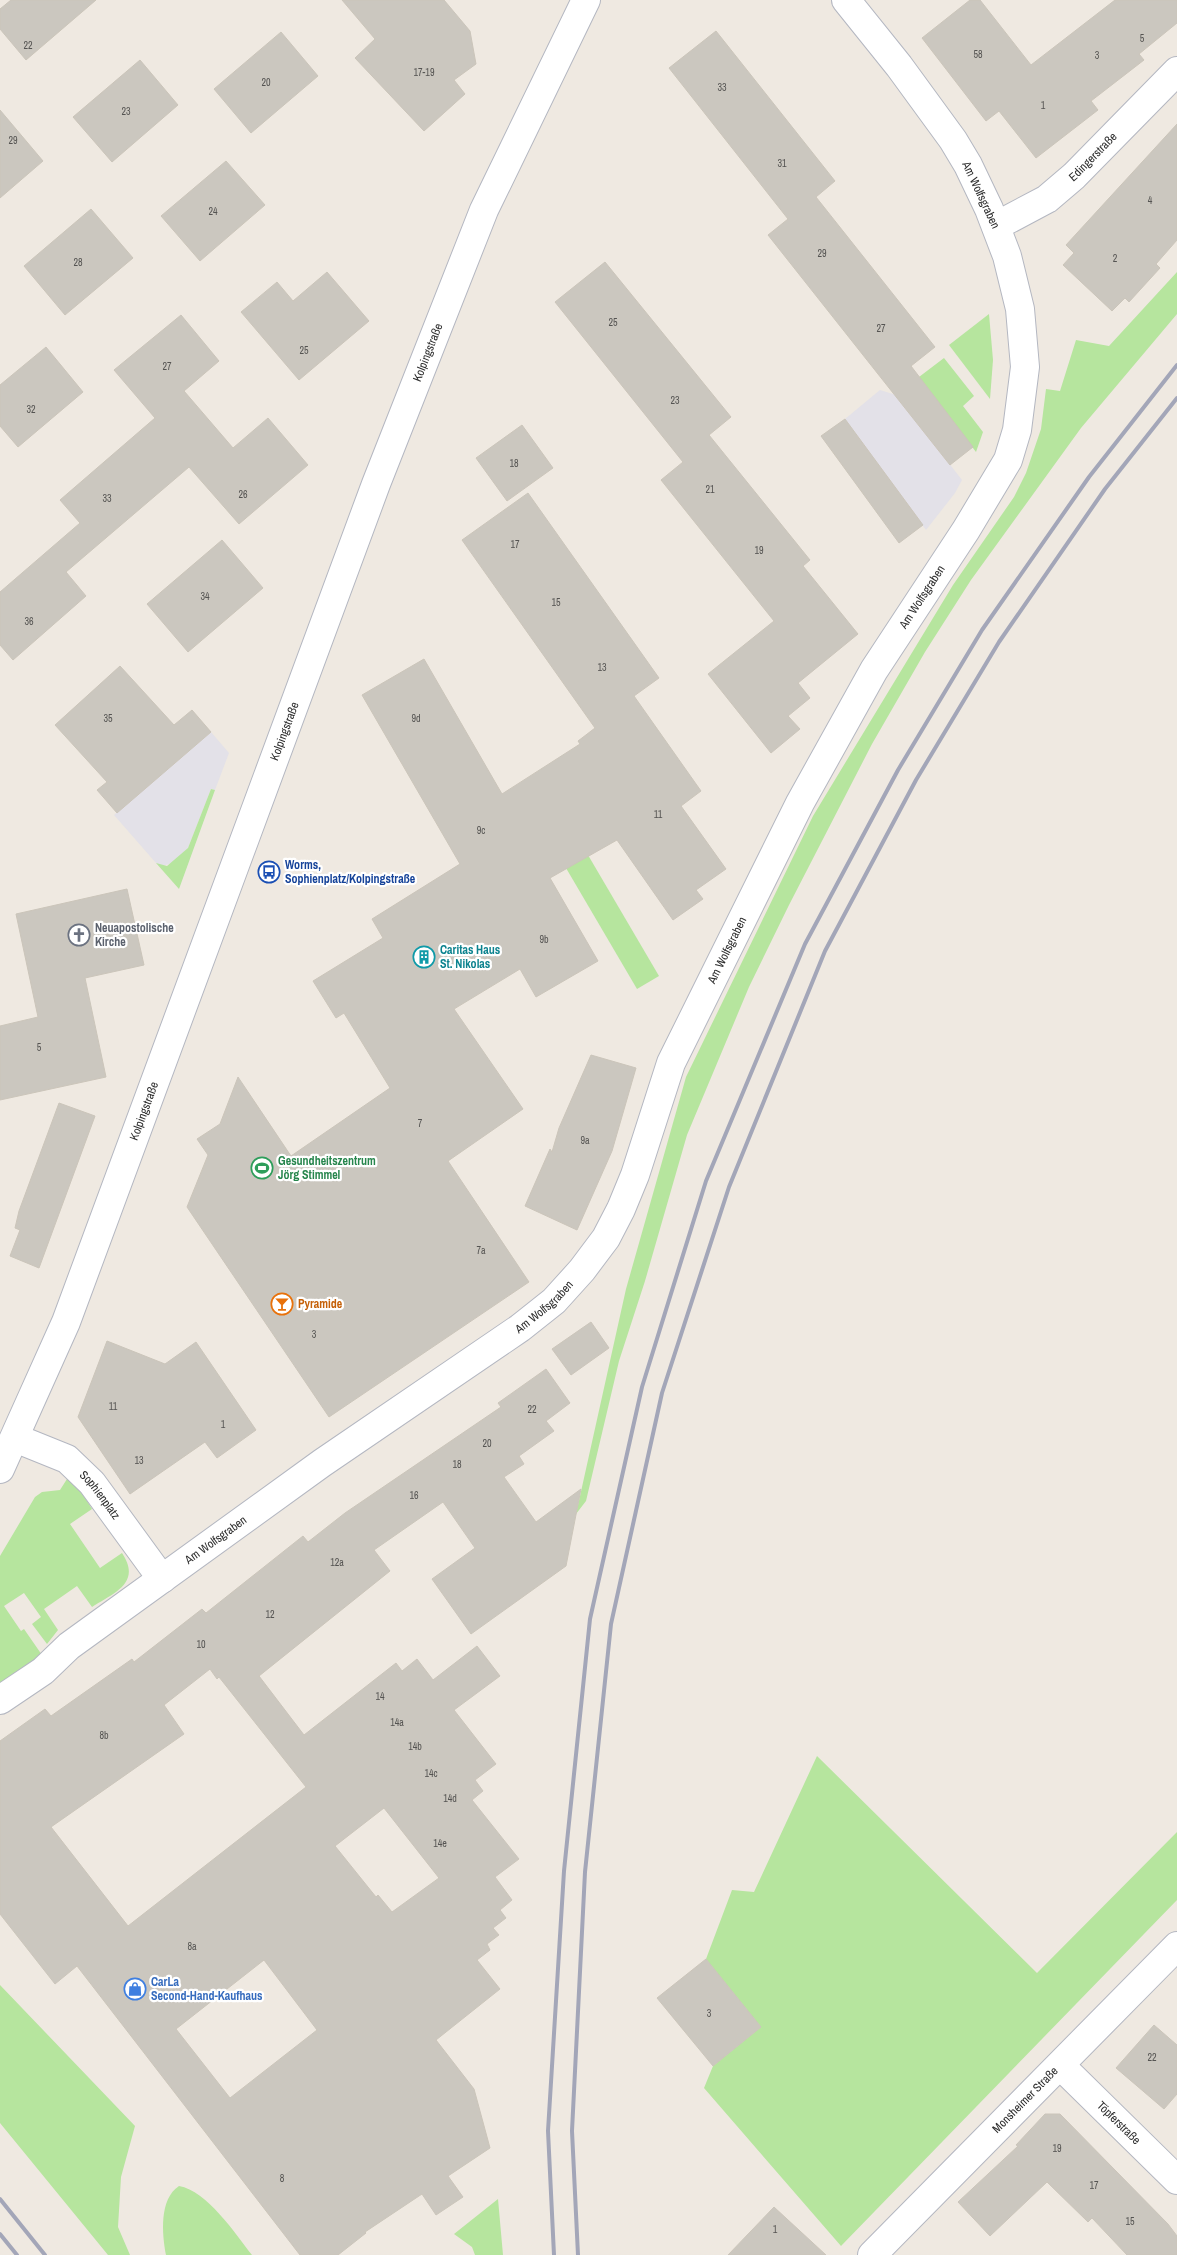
<svg xmlns="http://www.w3.org/2000/svg" width="1177" height="2255" viewBox="0 0 1177 2255" font-family="'Archivo Narrow',sans-serif">
  <rect width="100%" height="100%" fill="#efe9e1"/>
  <g fill="#e3e1e8">
    <polygon points="880,390 896,395 962,480 955,493 926,530 845,419"/>
    <polygon points="211,732 229,753 215,790 211,789 188,848 172,863 162,866 156,863 114,815"/>
  </g>
  <g fill="#b6e59e">
    <polygon points="1177,272 1177,314 1081,428 971,580 925,652 872,744 789,905 749,987 687,1135 645,1281 619,1361 586,1501 576,1514 626,1289 686,1077 813,816 953,585 1014,497 1026,473 1041,429 1046,389 1060,391 1076,340 1109,346"/>
    <polygon points="989,314 993,360 990,399 949,345"/>
    <polygon points="944,358 974,396 963,406 983,432 976,452 919,377"/>
    <polygon points="211,789 215,790 179,889 156,863 167,866 188,848"/>
    <polygon points="588,855 659,976 637,989 566,868"/>
    <path d="M67,1479l10,6 15,24 -22,15 30,44 22,-15c20,30 -8,40 -30,54l-15,-21 -33,23 14,21 -11,14 -15,-20 9,-7 -17,-24 -20,13 17,25 3,-2 18,26 -42,32v-131l35,-59 7,-5 18,-2z"/>
    <polygon points="817,1756 1037,1973 1177,1832 1177,1900 841,2246 704,2088 713,2066 761,2027 706,1959 732,1890 754,1892"/>
    <polygon points="0,1985 135,2126 121,2177 118,2227 130,2255 108,2255 0,2123"/>
    <path d="M179,2186c28,5 56,47 73,69h-86c-4,-21 -7,-56 13,-69z"/>
    <polygon points="498,2199 503,2255 475,2255 472,2247 454,2234"/>
  </g>
  <g fill="#cbc7bf" stroke="#cbc5ba" fill-rule="evenodd">
    <polygon points="11,0 96,0 26,60 0,29 0,9"/>
    <polygon points="342,0 444,0 470,31 476,64 454,80 465,94 424,131 355,58 375,39"/>
    <polygon points="970,0 980,0 1031,65 1115,0 1177,0 1177,23 1139,54 1144,60 1091,101 1098,110 1036,158 999,111 986,121 922,38"/>
    <polygon points="716,31 835,181 816,197 935,347 911,366 973,447 950,465 768,235 788,219 669,68"/>
    <polygon points="281,32 318,76 251,133 214,89"/>
    <polygon points="140,60 178,105 112,162 73,117"/>
    <polygon points="0,110 43,161 0,198"/>
    <polygon points="1177,124 1177,240 1156,264 1160,268 1129,302 1125,298 1112,311 1063,265 1074,253 1066,245"/>
    <polygon points="226,161 265,205 200,261 161,216"/>
    <polygon points="91,209 133,258 65,315 24,266"/>
    <polygon points="605,262 731,417 709,435 810,560 803,566 858,634 798,683 810,698 788,716 800,729 771,753 708,674 774,621 661,480 683,462 555,302"/>
    <polygon points="327,272 369,321 299,380 241,312 277,282 293,301"/>
    <polygon points="181,315 219,361 184,391 233,448 268,418 308,465 239,524 189,467 66,572 86,596 13,660 0,645 0,592 80,523 60,500 155,418 114,370"/>
    <polygon points="46,347 83,392 18,447 0,426 0,385"/>
    <polygon points="845,419 923,525 899,543 821,436"/>
    <polygon points="522,425 553,468 507,501 476,458"/>
    <polygon points="528,493 659,678 634,696 701,791 681,806 726,869 696,890 703,899 673,920 617,840 550,878 598,961 536,997 520,969 454,1009 523,1109 448,1161 529,1282 329,1417 187,1207 208,1155 197,1139 220,1124 238,1077 291,1156 390,1088 344,1013 336,1018 313,981 383,938 372,919 460,864 362,695 424,659 502,794 580,744 578,741 595,728 462,540"/>
    <polygon points="222,540 263,588 188,652 147,604"/>
    <polygon points="120,666 174,725 192,710 211,732 117,813 97,790 107,782 55,725"/>
    <polygon points="127,889 144,965 85,978 106,1077 0,1100 0,1026 38,1017 16,914"/>
    <polygon points="591,1055 636,1068 612,1151 577,1230 525,1206 550,1149 552,1152 559,1128"/>
    <polygon points="59,1103 95,1116 39,1268 10,1256 20,1230 15,1228 19,1211"/>
    <polygon points="591,1322 609,1348 571,1375 552,1349"/>
    <polygon points="107,1341 165,1364 196,1342 256,1430 217,1458 205,1442 130,1494 78,1417"/>
    <path d="M546,1369l24,34 -24,18 8,10 -35,25 5,8 -20,13 32,45 45,-33 -15,77 -95,68 -39,-55 43,-31 -32,-46 -69,48 16,21 -131,105 45,59 92,-72 6,8 15,-12 16,21 44,-34 23,30 -46,34 42,54 -21,16 8,11 -11,9 47,59 -24,18 17,23 -12,10 6,8 -13,10 6,7 -12,9 3,6 -13,10 23,29 -64,51 38,49 16,59 -42,28 15,21 -27,18 -14,-21 -57,38 1,1 -28,22h-38l-223,-289 -22,18 -55,-70v-173l45,-32 6,7 81,-57 2,3 68,-53 4,4 97,-77 5,6 37,-29 156,-106 -3,-4zM210,1669l7,10 2,-2 87,110 -178,139 -77,-99 133,-93 -20,-29zM384,1808l55,70 -47,34 -14,-17 -2,2 -41,-51zM264,1960l53,70 -87,68 -54,-69z"/>
    <polygon points="706,1959 761,2027 713,2066 657,1998"/>
    <polygon points="1154,2025 1177,2045 1177,2094 1164,2109 1116,2068"/>
    <polygon points="1045,2114 1060,2114 1168,2224 1177,2236 1177,2255 1127,2255 1092,2218 1088,2222 1047,2182 990,2236 958,2202 1018,2146 1016,2145"/>
    <polygon points="774,2207 826,2255 728,2255"/>
  </g>
  <g fill="none" stroke-linecap="round" stroke-linejoin="round">
    <g stroke="#b4b7c1" stroke-width="30">
      <g id="minor">
        <path id="s1" d="M996,226l51,-27 27,-23 103,-105"/>
        <path id="s2" d="M15,1438l52,21 25,24 70,96"/>
        <path id="s3" d="M0,1700l43,-29 26,-25 253,-183 198,-135 34,-27 28,-31 24,-32 15,-29 14,-34 36,-112 129,-260 74,-133 92,-140 42,-70 9,-30 8,-63 -5,-58 -13,-53 -18,-47 -21,-44 -15,-25 -54,-74 -53,-66"/>
        <path id="s4" d="M1061,2066l116,114"/>
        <path id="s5" d="M872,2255l305,-309"/>
      </g>
    </g>
    <g stroke="#b4b7c1" stroke-width="30">
      <g id="secondary">
        <path id="s6" d="M0,1469l66,-147 310,-838 108,-274 102,-210"/>
      </g>
    </g>
    <use href="#minor" stroke="#fff" stroke-width="28"/>
    <use href="#secondary" stroke="#fff" stroke-width="28"/>
    <g stroke="#a3a6b8" stroke-width="4">
      <polyline points="0,2199 45,2255"/>
      <polyline points="0,2234 17,2255"/>
      <polyline points="554,2255 548,2131 564,1871 590,1619 642,1387 706,1181 805,944 898,770 982,630 1089,477 1177,365"/>
      <polyline points="578,2255 572,2131 585,1872 611,1624 662,1393 729,1187 825,951 916,780 999,642 1105,489 1177,398"/>
    </g>
  </g>
  <defs>
    <g id="bus-ring" transform="scale(1.125)"><circle r="9.5" fill="#fff" stroke="#1a4fb4" stroke-width="1.5"/><path d="M-5-6H5V4H4V6H2V4H-2V6H-4V4H-5ZM-3.5-4V0h7V-4ZM-3.5 1.2v1.5H-2V1.2ZM2 1.2v1.5H3.5V1.2Z" fill="#1a4fb4"/></g>
    <g id="church-ring" transform="scale(1.125)"><circle r="9.5" fill="#fff" stroke="#6b7280" stroke-width="1.5"/><path d="M-1.2-6h2.4v3.5h3.3v2.4h-3.3V6h-2.4V-.1h-3.3v-2.4h3.3Z" fill="#6b7280"/></g>
    <g id="building-ring" transform="scale(1.125)"><circle r="9.5" fill="#fff" stroke="#0f9aa8" stroke-width="1.5"/><path d="M-4-6H4V6H1V3H-1V6H-4ZM-2.5-4.3h1.7v1.8h-1.7ZM.8-4.3h1.7v1.8H.8ZM-2.5-1h1.7V.8h-1.7ZM.8-1h1.7V.8H.8Z" fill="#0f9aa8"/></g>
    <g id="stadium-ring" transform="scale(1.125)"><circle r="9.5" fill="#fff" stroke="#2e9e5b" stroke-width="1.5"/><path d="M0-5a6.5 5 0 1 0 0 10a6.5 5 0 1 0 0-10ZM-3.5-1.8h7v3.6h-7Z" fill="#2e9e5b"/></g>
    <g id="bar-ring" transform="scale(1.125)"><circle r="9.5" fill="#fff" stroke="#e8710a" stroke-width="1.5"/><path d="M-6-5H6L.8 .8V4.5H3.5V6h-7V4.5H-.8V.8Z" fill="#e8710a"/></g>
    <g id="shop-ring" transform="scale(1.125)"><circle r="9.5" fill="#fff" stroke="#3f7fe0" stroke-width="1.5"/><path d="M-5-2.5h2.3a2.7 3.5 0 0 1 5.4 0H5L5.5 6h-11ZM-1.5-2.5h3a1.5 2.3 0 0 0-3 0Z" fill="#3f7fe0"/></g>
  </defs>
  <g fill-rule="evenodd">
    <use href="#bus-ring" x="269" y="872"/>
    <use href="#church-ring" x="79" y="935"/>
    <use href="#building-ring" x="424" y="957"/>
    <use href="#stadium-ring" x="262" y="1168"/>
    <use href="#bar-ring" x="282" y="1304"/>
    <use href="#shop-ring" x="135" y="1989"/>
  </g>
  <g text-anchor="middle" stroke-width="4.5" stroke-linejoin="round" paint-order="stroke">
    <g font-size="10" fill="#555452">
      <text x="1142" y="42">5</text>
      <text x="28" y="49">22</text>
      <text x="978" y="58">58</text>
      <text x="1097" y="59">3</text>
      <text x="424" y="76">17-19</text>
      <text x="266" y="86">20</text>
      <text x="722" y="91">33</text>
      <text x="1043" y="109">1</text>
      <text x="126" y="115">23</text>
      <text x="13" y="144">29</text>
      <text x="782" y="167">31</text>
      <text x="1150" y="204">4</text>
      <text x="213" y="215">24</text>
      <text x="822" y="257">29</text>
      <text x="1115" y="262">2</text>
      <text x="78" y="266">28</text>
      <text x="613" y="326">25</text>
      <text x="881" y="332">27</text>
      <text x="304" y="354">25</text>
      <text x="167" y="370">27</text>
      <text x="675" y="404">23</text>
      <text x="31" y="413">32</text>
      <text x="514" y="467">18</text>
      <text x="710" y="493">21</text>
      <text x="243" y="498">26</text>
      <text x="107" y="502">33</text>
      <text x="515" y="548">17</text>
      <text x="759" y="554">19</text>
      <text x="205" y="600">34</text>
      <text x="556" y="606">15</text>
      <text x="29" y="625">36</text>
      <text x="602" y="671">13</text>
      <text x="108" y="722">35</text>
      <text x="416" y="722">9d</text>
      <text x="658" y="818">11</text>
      <text x="481" y="834">9c</text>
      <text x="544" y="943">9b</text>
      <text x="39" y="1051">5</text>
      <text x="420" y="1127">7</text>
      <text x="585" y="1144">9a</text>
      <text x="481" y="1254">7a</text>
      <text x="314" y="1338">3</text>
      <text x="113" y="1410">11</text>
      <text x="532" y="1413">22</text>
      <text x="223" y="1428">1</text>
      <text x="487" y="1447">20</text>
      <text x="139" y="1464">13</text>
      <text x="457" y="1468">18</text>
      <text x="414" y="1499">16</text>
      <text x="337" y="1566">12a</text>
      <text x="270" y="1618">12</text>
      <text x="201" y="1648">10</text>
      <text x="380" y="1700">14</text>
      <text x="397" y="1726">14a</text>
      <text x="104" y="1739">8b</text>
      <text x="415" y="1750">14b</text>
      <text x="431" y="1777">14c</text>
      <text x="450" y="1802">14d</text>
      <text x="440" y="1847">14e</text>
      <text x="192" y="1950">8a</text>
      <text x="709" y="2017">3</text>
      <text x="1152" y="2061">22</text>
      <text x="1057" y="2152">19</text>
      <text x="282" y="2182">8</text>
      <text x="1094" y="2189">17</text>
      <text x="1130" y="2225">15</text>
      <text x="775" y="2233">1</text>
    </g>
    <g font-size="12" fill="#2e2e2e" stroke="#fff">
      <text dy="4" stroke="none"><textPath href="#s1" startOffset="120">Edingerstraße</textPath></text>
      <text transform="translate(981 195) rotate(65)" y="4">Am Wolfsgraben</text>
      <text dy="4" stroke="none"><textPath href="#s6" startOffset="1196">Kolpingstraße</textPath></text>
      <text dy="4" stroke="none"><textPath href="#s3" startOffset="1482">Am Wolfsgraben</textPath></text>
      <text dy="4" stroke="none"><textPath href="#s6" startOffset="791">Kolpingstraße</textPath></text>
      <text dy="4" stroke="none"><textPath href="#s3" startOffset="1078">Am Wolfsgraben</textPath></text>
      <text dy="4" stroke="none"><textPath href="#s6" startOffset="386">Kolpingstraße</textPath></text>
      <text dy="4" stroke="none"><textPath href="#s3" startOffset="672">Am Wolfsgraben</textPath></text>
      <text dy="4" stroke="none"><textPath href="#s2" startOffset="105">Sophienplatz</textPath></text>
      <text dy="4" stroke="none"><textPath href="#s3" startOffset="269">Am Wolfsgraben</textPath></text>
      <text dy="4" stroke="none"><textPath href="#s5" startOffset="218">Monsheimer Straße</textPath></text>
      <text dy="4" stroke="none"><textPath href="#s4" startOffset="81">Töpferstraße</textPath></text>
    </g>
    <g font-size="12" font-weight="bold" fill="#164399" stroke="#fff" text-anchor="start">
      <text x="285" y="869">Worms,<tspan x="285" dy="14">Sophienplatz/Kolpingstraße</tspan></text>
    </g>
    <g font-size="12" font-weight="bold" fill="#5b616d" stroke="#fff" text-anchor="start">
      <text x="95" y="932">Neuapostolische<tspan x="95" dy="14">Kirche</tspan></text>
    </g>
    <g font-size="12" font-weight="bold" fill="#0d838f" stroke="#fff" text-anchor="start">
      <text x="440" y="954">Caritas Haus<tspan x="440" dy="14">St. Nikolas</tspan></text>
    </g>
    <g font-size="12" font-weight="bold" fill="#27864d" stroke="#fff" text-anchor="start">
      <text x="278" y="1165">Gesundheitszentrum<tspan x="278" dy="14">Jörg Stimmel</tspan></text>
    </g>
    <g font-size="12" font-weight="bold" fill="#c56008" stroke="#fff" text-anchor="start">
      <text x="298" y="1308">Pyramide</text>
    </g>
    <g font-size="12" font-weight="bold" fill="#366cbe" stroke="#fff" text-anchor="start">
      <text x="151" y="1986">CarLa<tspan x="151" dy="14">Second-Hand-Kaufhaus</tspan></text>
    </g>
  </g>
</svg>
